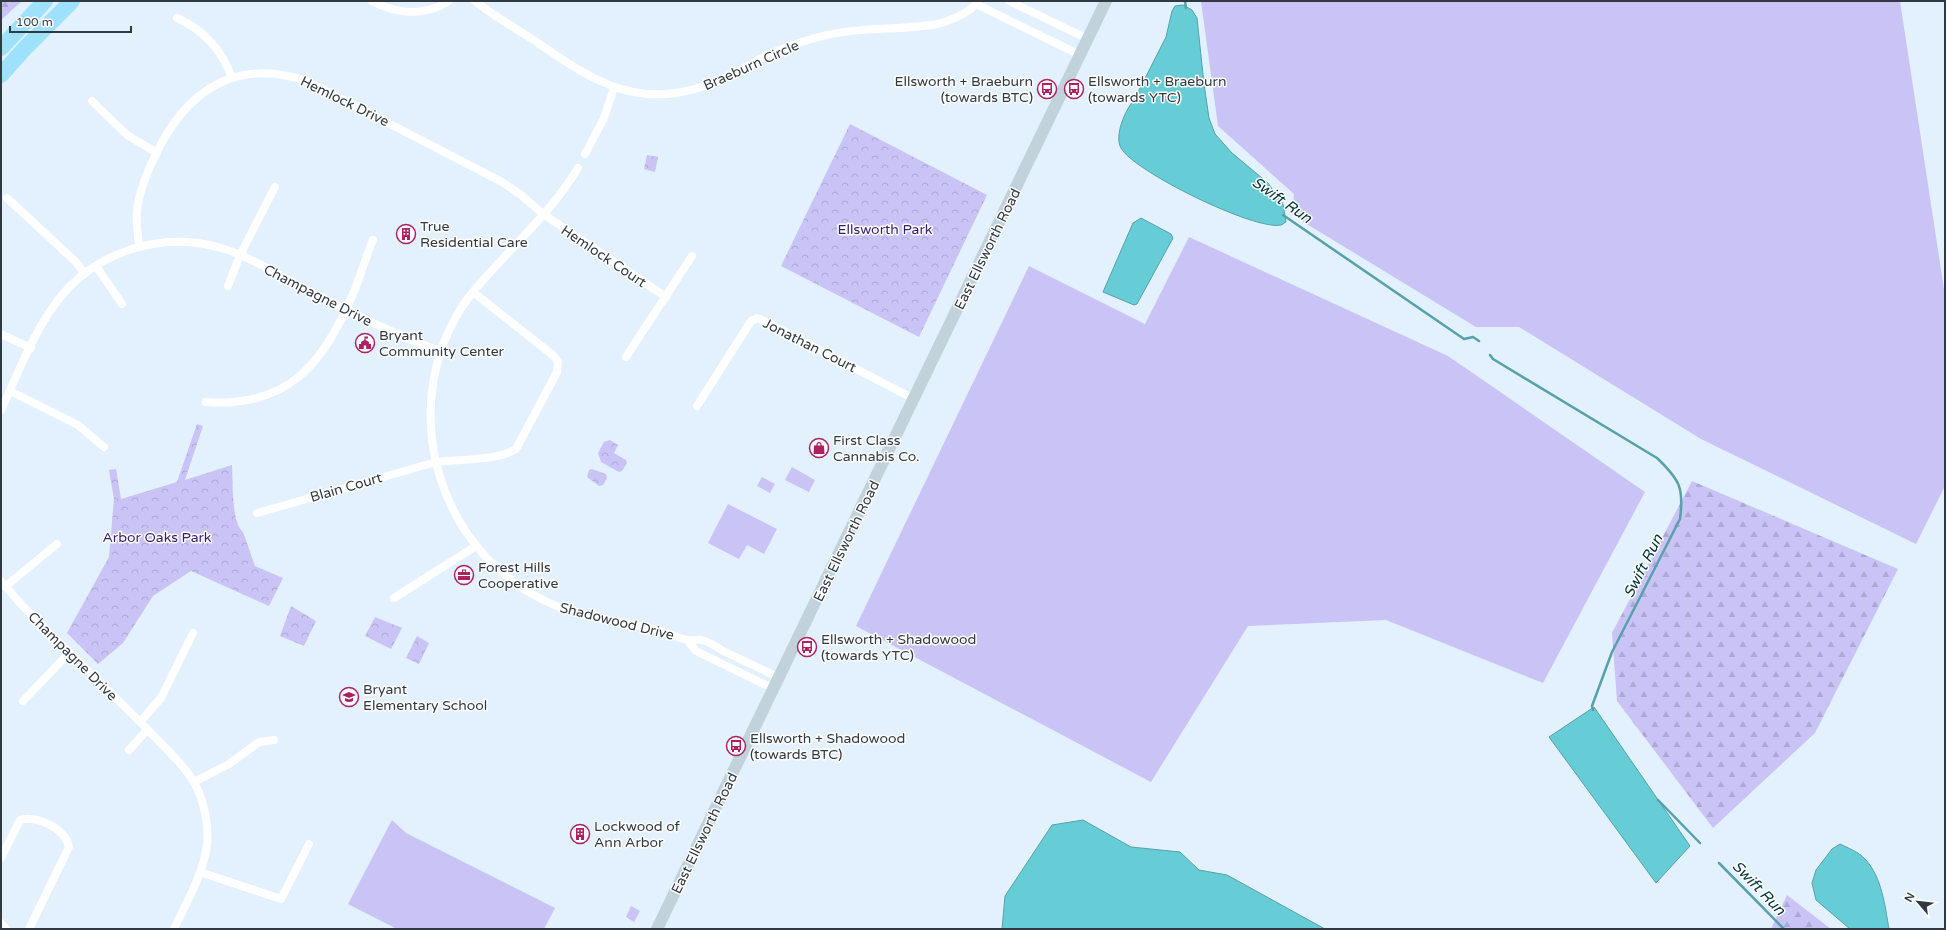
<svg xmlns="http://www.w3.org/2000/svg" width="1946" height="930" viewBox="0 0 1946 930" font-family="'Varela Round',sans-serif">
  <defs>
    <pattern id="forest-firs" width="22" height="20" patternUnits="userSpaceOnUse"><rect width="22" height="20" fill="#cac3f6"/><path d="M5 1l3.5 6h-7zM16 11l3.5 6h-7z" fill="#aea8d4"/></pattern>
    <pattern id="park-crowns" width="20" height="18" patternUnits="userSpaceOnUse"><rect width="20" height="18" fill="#cac3f6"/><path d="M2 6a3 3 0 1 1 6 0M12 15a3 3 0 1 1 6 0" fill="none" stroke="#aea8d4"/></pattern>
  </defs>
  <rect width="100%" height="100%" fill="#e3f0fe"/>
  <g fill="#cac3f6">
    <polygon points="1201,1 1900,1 1945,296 1945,486 1916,544 1701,439 1519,327 1476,327 1292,215 1294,194 1218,126"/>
    <polygon points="1189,237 1448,356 1645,492 1543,683 1386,620 1248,626 1151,782 856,626 1029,266 1145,324"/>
    <polygon points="792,467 815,480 809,492 785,480"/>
    <polygon points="762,477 775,484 770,493 757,486"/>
    <polygon points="728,504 777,529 764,554 747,545 739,559 708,543"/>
    <polygon points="392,820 406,833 555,908 544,929 397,929 348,904"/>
    <polygon points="631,906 640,911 634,922 626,917"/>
  </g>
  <g fill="url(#forest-firs)">
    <polygon points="1,1 22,1 1,20"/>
    <polygon points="1692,481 1898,569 1815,733 1713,828 1617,701 1612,633"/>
    <polygon points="1787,895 1831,929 1771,929"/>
  </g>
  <g fill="url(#park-crowns)">
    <polygon points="850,124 987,195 919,337 781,266"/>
    <polygon points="647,155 658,157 655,172 644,169"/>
    <path d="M197,424l6,2 -18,54 47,-15c1,16 -1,57 11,67l12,34 28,12 -14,28 -78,-35 -38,25 -30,47 -25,21 -31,-31 42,-76 5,-58 -5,-29 7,-1 5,30 56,-17z"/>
    <polygon points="610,440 618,445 614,453 626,460 627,463 622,471 619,472 601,462 598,453 604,442"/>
    <polygon points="592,469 606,474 607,478 603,485 599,486 587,477 589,470"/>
    <polygon points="291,606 316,621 304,646 280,636"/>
    <polygon points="375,617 402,628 391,649 365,636"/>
    <polygon points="417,636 429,643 419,664 406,658"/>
  </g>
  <g fill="#66cdd6" stroke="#56a1aa">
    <path d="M1183,5l9,5 5,8 7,66 5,34 6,16 17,19 36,30 15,21 3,18c-2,1 -4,3 -5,3 -26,6 -148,-54 -160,-77 -7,-12 4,-38 13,-48l32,-63 6,-26 3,-5z"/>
    <polygon points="1141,218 1171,234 1173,238 1137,304 1134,305 1103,292 1133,223"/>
    <polygon points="1594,707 1690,846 1656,883 1549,737"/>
    <polygon points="1083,820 1131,847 1180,852 1199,870 1227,875 1325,929 1002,929 1005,896 1052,825"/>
    <path d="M1840,844c8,4 19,8 25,15 17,18 20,47 24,70h-39l-34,-29 -4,-17 4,-13 16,-21z"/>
  </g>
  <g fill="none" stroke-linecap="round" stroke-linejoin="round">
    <g stroke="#56a1aa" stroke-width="2.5">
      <polyline points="1185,1 1186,8"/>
      <polyline points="1283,215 1464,339 1473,337 1479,341"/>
      <path d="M1490,355l3,4 164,99c23,22 27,30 23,61l-68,133 -20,54 1,4"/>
      <polyline points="1658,800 1700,843"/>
      <polyline points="1719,863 1784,929"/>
    </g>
    <g stroke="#fff" stroke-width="8">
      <path d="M372,1c24,13 53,16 77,0"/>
      <path d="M475,1c19,15 40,27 60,40 64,44 105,71 184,40 15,-6 28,-16 43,-23 17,-9 35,-15 53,-20 40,-12 83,-7 123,-14 14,-4 31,-10 40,-23"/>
      <polyline points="1009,1 1088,39"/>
      <polyline points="976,4 1080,55"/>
      <path d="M177,18c27,12 45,32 55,60"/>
      <polyline points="92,101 127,135 157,153"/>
      <polyline points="585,154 604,118 614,88"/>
      <path d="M578,168c-22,37 -54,67 -82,98 -14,15 -29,31 -39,49 -26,45 -33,100 -20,151 17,68 67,125 137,146 26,8 53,11 80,17 11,3 22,8 33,11 5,1 11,-1 15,0 7,2 15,7 21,11 19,9 38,18 57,27"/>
      <polyline points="7,198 76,262 85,274"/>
      <path d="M139,246c-1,-11 -3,-22 -2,-33 1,-19 9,-38 17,-55 31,-67 81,-102 155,-76l193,100 19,13 22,19 123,83"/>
      <polyline points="96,266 122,304"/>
      <polyline points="228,286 240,255 275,187"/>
      <polyline points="1,334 31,348"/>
      <polyline points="626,357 692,256"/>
      <polyline points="10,391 78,425 104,447"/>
      <path d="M206,402c82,6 117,-38 147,-108 8,-18 12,-36 20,-54"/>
      <polyline points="697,406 751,321 758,318 914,399"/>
      <path d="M1,410c16,-34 30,-72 52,-103 37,-54 106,-77 168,-59 25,7 49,22 71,34 49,25 97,51 148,69"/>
      <path d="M257,513l179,-51c21,-3 62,-1 80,-13l41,-77 1,-10 -4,-6 -81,-64"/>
      <path d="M1,581c44,53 98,98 146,148 16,17 36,34 48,55 9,17 14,41 12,61 -4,30 -21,58 -33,84"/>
      <polyline points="6,586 57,544"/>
      <polyline points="394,598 476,546"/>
      <polyline points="687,640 696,651 774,689"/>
      <polyline points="23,701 69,653"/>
      <polyline points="140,722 161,698 193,633"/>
      <polyline points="129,750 147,730"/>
      <polyline points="194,782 229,764 259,742 274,740"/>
      <path d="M1,858l19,-38c18,-4 45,8 49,27l-40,82"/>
      <polyline points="200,872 281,899 309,844"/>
      <polyline points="1,923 6,929"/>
    </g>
    <polyline stroke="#c1d2da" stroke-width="12" points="657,929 1106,1"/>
    <g stroke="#9ee1fc" stroke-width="16">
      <polyline points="1,48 45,1"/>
      <polyline points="1,75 25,48 72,1"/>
    </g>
  </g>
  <defs>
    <g id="bus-ring" transform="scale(1)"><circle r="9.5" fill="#fff" stroke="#ab2164" stroke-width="1.5"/><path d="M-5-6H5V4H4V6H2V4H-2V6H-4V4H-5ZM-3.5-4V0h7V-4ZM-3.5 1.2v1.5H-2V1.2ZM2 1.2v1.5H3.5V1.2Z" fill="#ab2164"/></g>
    <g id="building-ring" transform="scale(1)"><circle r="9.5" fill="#fff" stroke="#ab2164" stroke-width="1.5"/><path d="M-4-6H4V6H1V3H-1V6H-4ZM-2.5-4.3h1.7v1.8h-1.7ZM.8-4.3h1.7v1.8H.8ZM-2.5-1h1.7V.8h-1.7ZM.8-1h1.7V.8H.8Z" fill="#ab2164"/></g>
    <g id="civic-ring" transform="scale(1)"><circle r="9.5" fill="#fff" stroke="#ab2164" stroke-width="1.5"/><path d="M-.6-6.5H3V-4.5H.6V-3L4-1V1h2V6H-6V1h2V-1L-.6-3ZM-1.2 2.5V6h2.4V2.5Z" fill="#ab2164"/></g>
    <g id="shop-ring" transform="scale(1)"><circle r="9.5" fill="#fff" stroke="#ab2164" stroke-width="1.5"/><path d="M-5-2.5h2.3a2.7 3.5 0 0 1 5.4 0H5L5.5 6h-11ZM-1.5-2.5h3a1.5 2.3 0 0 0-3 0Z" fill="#ab2164"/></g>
    <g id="office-ring" transform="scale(1)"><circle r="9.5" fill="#fff" stroke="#ab2164" stroke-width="1.5"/><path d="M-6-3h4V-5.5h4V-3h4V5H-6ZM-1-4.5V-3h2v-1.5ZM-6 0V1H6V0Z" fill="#ab2164"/></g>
    <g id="school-ring" transform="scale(1)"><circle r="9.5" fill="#fff" stroke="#ab2164" stroke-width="1.5"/><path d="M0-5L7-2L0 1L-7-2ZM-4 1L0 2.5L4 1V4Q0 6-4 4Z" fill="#ab2164"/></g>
  </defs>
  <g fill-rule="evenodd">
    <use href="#bus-ring" x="1047" y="89"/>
    <use href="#bus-ring" x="1074" y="89"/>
    <use href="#building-ring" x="406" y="234"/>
    <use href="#civic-ring" x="365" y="343"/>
    <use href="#shop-ring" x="819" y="448"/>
    <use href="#office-ring" x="464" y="575"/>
    <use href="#bus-ring" x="807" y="647"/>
    <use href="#school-ring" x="349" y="697"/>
    <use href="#bus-ring" x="736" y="746"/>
    <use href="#building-ring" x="580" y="834"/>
  </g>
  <g text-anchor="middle" stroke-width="3" stroke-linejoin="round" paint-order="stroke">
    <g font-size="14" fill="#313a42" stroke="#fff">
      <text transform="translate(751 65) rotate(-24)" y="5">Braeburn Circle</text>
      <text transform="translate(345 101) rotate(26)" y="5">Hemlock Drive</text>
      <text transform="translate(987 249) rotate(-64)" y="5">East Ellsworth Road</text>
      <text transform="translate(604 256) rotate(34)" y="5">Hemlock Court</text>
      <text transform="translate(318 295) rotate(27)" y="5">Champagne Drive</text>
      <text transform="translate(810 345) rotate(27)" y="5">Jonathan Court</text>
      <text transform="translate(346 487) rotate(-16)" y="5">Blain Court</text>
      <text transform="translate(846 541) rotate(-64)" y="5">East Ellsworth Road</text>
      <text transform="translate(617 621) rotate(14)" y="5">Shadowood Drive</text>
      <text transform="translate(73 656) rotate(45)" y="5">Champagne Drive</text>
      <text transform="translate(704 833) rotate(-64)" y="5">East Ellsworth Road</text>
    </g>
    <g font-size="14" fill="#313a42" stroke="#fff" text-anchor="start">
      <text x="1033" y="86" text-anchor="end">Ellsworth + Braeburn<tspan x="1033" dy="16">(towards BTC)</tspan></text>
      <text x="1088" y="86">Ellsworth + Braeburn<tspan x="1088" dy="16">(towards YTC)</tspan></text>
      <text x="420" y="231">True<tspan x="420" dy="16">Residential Care</tspan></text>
      <text x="379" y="340">Bryant<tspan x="379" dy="16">Community Center</tspan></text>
      <text x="833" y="445">First Class<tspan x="833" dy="16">Cannabis Co.</tspan></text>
      <text x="478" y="572">Forest Hills<tspan x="478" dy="16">Cooperative</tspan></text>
      <text x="821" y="644">Ellsworth + Shadowood<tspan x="821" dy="16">(towards YTC)</tspan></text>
      <text x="363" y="694">Bryant<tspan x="363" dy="16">Elementary School</tspan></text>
      <text x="750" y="743">Ellsworth + Shadowood<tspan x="750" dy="16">(towards BTC)</tspan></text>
      <text x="594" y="831">Lockwood of<tspan x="594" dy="16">Ann Arbor</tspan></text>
    </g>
    <g font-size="14" fill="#351e6b" stroke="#fff">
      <text x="885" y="234">Ellsworth Park</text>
      <text x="157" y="542">Arbor Oaks Park</text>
    </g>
    <g font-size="15" font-style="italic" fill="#003337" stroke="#fff">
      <text transform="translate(1282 200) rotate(35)" y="5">Swift Run</text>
      <text transform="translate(1643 566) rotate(-63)" y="5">Swift Run</text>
      <text transform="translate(1759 888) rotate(46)" y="5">Swift Run</text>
    </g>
  </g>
  <rect width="1946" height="930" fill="none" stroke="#313a42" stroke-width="4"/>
  <g transform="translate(1918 902) rotate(298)" stroke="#ffffff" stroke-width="3" paint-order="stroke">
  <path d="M0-3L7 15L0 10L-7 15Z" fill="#313a42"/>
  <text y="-6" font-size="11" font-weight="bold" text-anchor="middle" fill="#313a42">N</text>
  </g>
  <path d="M10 26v6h121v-6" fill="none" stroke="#313a42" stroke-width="2"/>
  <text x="16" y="26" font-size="12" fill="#313a42" stroke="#ffffff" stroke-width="3" paint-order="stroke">100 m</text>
</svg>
